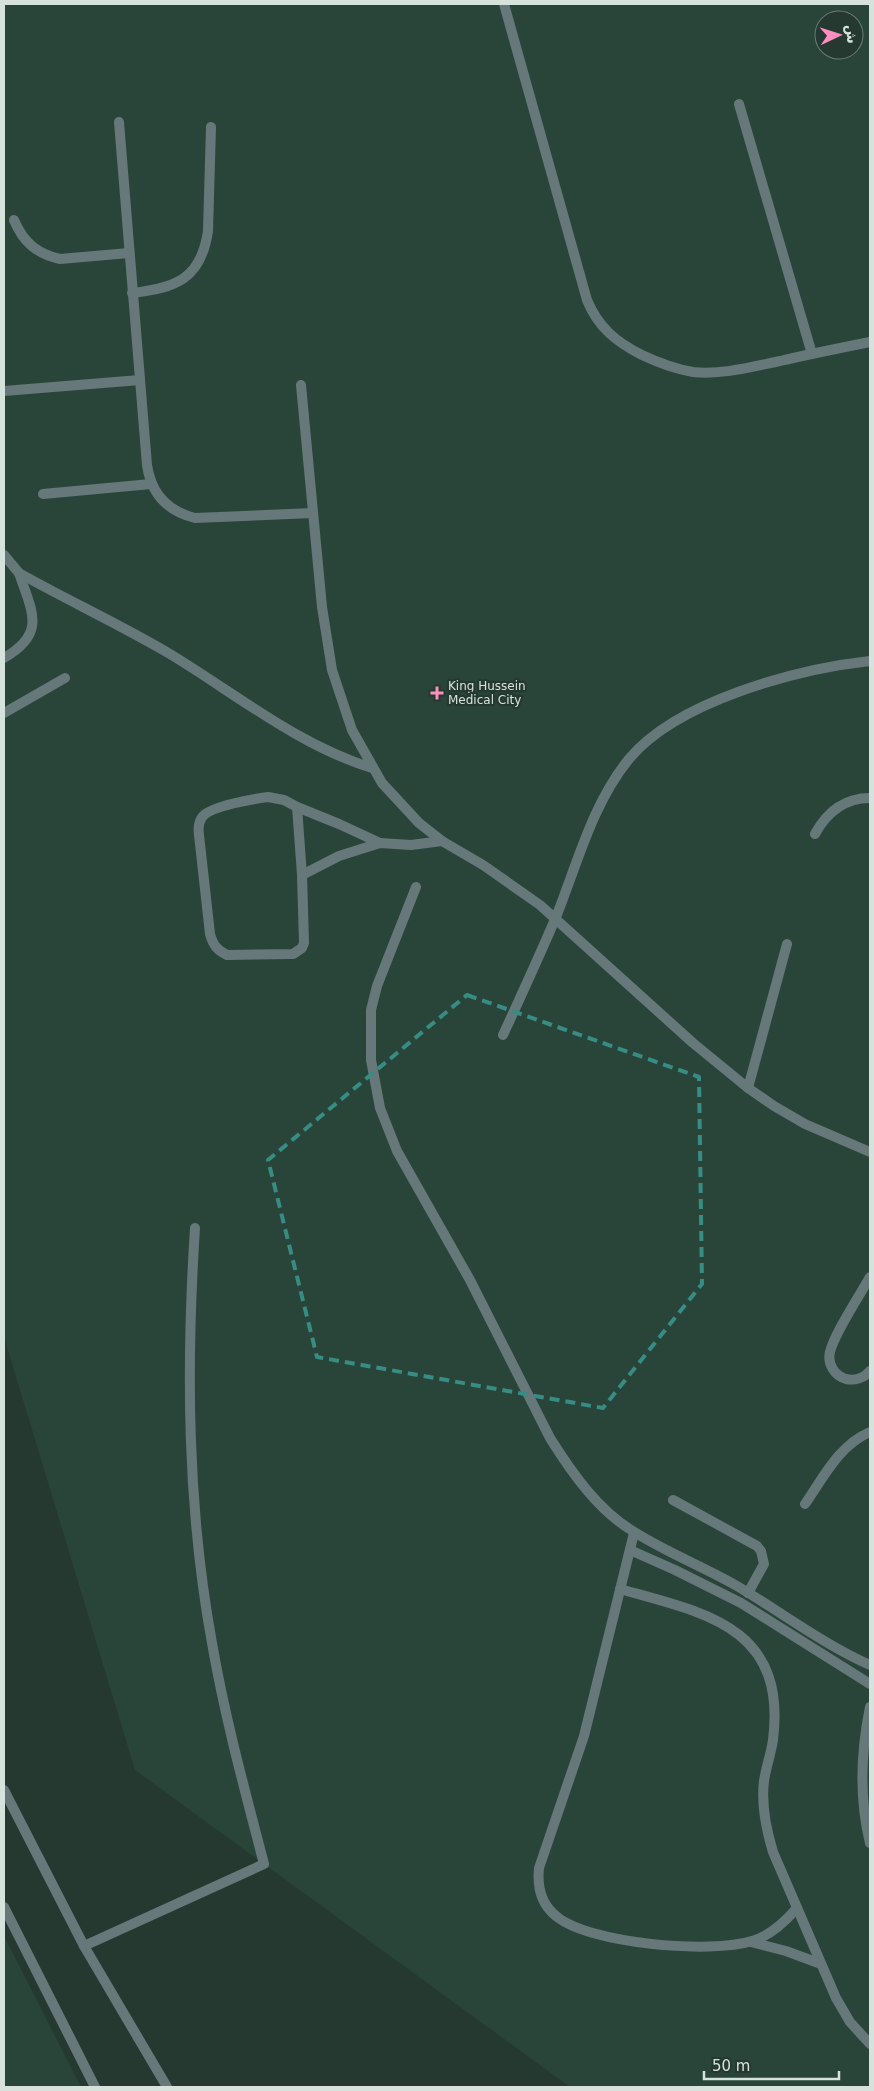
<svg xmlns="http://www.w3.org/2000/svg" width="874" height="2091" viewBox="0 0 874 2091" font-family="'DejaVu Sans',Vazirmatn,sans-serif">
  <rect width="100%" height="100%" fill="#253931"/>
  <g fill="#29453a" fill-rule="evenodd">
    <path d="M4,4h866v2083h-300l-435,-317 -131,-433zM824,20h30v30h-30z"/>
    <polygon points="4,1936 81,2087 4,2087"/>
  </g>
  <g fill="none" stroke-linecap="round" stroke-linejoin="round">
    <g stroke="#66787a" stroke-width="10">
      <path d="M504,4l83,296c11,27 29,42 55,55 17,8 33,14 51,17 29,3 58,-5 87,-11 30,-7 60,-13 90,-19"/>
      <polyline points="739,104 812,354"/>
      <path d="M119,122l28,343c4,28 20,46 48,53l118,-5"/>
      <path d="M14,220c9,22 23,34 46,39l69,-6"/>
      <path d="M132,293c44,-5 69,-14 76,-62l3,-104"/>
      <polyline points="301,385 322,607 332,670 352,730 382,783 419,823 442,841 483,865 540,905 693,1043 748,1088 774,1106 805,1124 870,1152"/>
      <polyline points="4,391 140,380"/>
      <polyline points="43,494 151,484"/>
      <path d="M4,555l15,18c50,28 102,52 151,81 66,40 128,91 202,114"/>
      <path d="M4,658c43,-25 28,-46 15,-85"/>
      <polyline points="4,713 65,678"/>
      <path d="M268,797l16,3 13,7 5,68 2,68 -2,5 -9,6 -66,1c-10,-5 -14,-10 -17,-21l-11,-99c-1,-7 -1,-13 4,-19 9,-10 50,-17 65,-19z"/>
      <polyline points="297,807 339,824 380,843"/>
      <path d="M815,834c12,-22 30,-36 55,-36"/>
      <polyline points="302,875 339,856 380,843 411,845 442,841"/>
      <path d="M416,887l-39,99 -6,24v50l9,48 17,43 73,129 80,158c22,35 49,74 86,95 32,20 68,34 101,53 44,26 86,58 133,79"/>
      <path d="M503,1035c18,-39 36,-78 53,-118 21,-52 36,-113 73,-158 48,-58 168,-90 241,-98"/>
      <polyline points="748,1088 787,944"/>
      <path d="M870,1277c-10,18 -36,57 -40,75 -3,12 5,24 16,27 9,2 18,-1 24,-8"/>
      <polyline points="673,1500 757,1546 761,1551 764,1564 748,1593"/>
      <path d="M805,1504c18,-26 34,-59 65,-72"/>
      <path d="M634,1533l-50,203 -45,132c-2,19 2,36 17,48 33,28 155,38 196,25 18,-5 32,-18 45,-33"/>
      <polyline points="630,1550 675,1570 741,1603 870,1684"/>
      <path d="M620,1589c86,24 167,38 153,151 -2,14 -7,27 -9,41 -3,24 2,48 9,71l63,146 14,24 20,22"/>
      <polyline points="4,1790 84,1946 167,2087"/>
      <polyline points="4,1907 95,2087"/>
      <polyline points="751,1942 786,1951 821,1964"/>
      <path d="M84,1946l180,-82c-19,-73 -39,-146 -52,-221 -25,-137 -26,-276 -17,-415"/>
    </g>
    <path stroke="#66787a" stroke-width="10" d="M870,1707c-9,44 -11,91 0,136"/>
  </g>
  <path fill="none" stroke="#378c84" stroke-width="4" stroke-dasharray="10 6" stroke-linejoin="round" d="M467,995l232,82 3,207 -99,124 -286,-51 -49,-197z"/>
  <path fill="#fd8ebe" stroke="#253931" stroke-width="2" d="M434.5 685.5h5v5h5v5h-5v5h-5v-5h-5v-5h5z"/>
  <g text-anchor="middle" stroke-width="4.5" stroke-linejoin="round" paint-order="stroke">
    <g font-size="12" fill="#d6e2dc" stroke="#253931" text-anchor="start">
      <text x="448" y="690">King Hussein<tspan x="448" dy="14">Medical City</tspan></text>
    </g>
  </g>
  <rect width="874" height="2091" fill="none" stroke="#d6e2dc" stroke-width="10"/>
  <g transform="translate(839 35) rotate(86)"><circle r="24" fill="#253931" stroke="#6c7d75"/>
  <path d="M0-4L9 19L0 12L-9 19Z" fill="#fd8ebe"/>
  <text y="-8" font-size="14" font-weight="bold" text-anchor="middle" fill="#d6e2dc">ش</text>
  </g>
  <path d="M704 2071v8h135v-8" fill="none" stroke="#d6e2dc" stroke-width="2.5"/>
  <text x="712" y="2071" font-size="15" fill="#d6e2dc" stroke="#253931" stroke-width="4" paint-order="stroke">50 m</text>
</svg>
